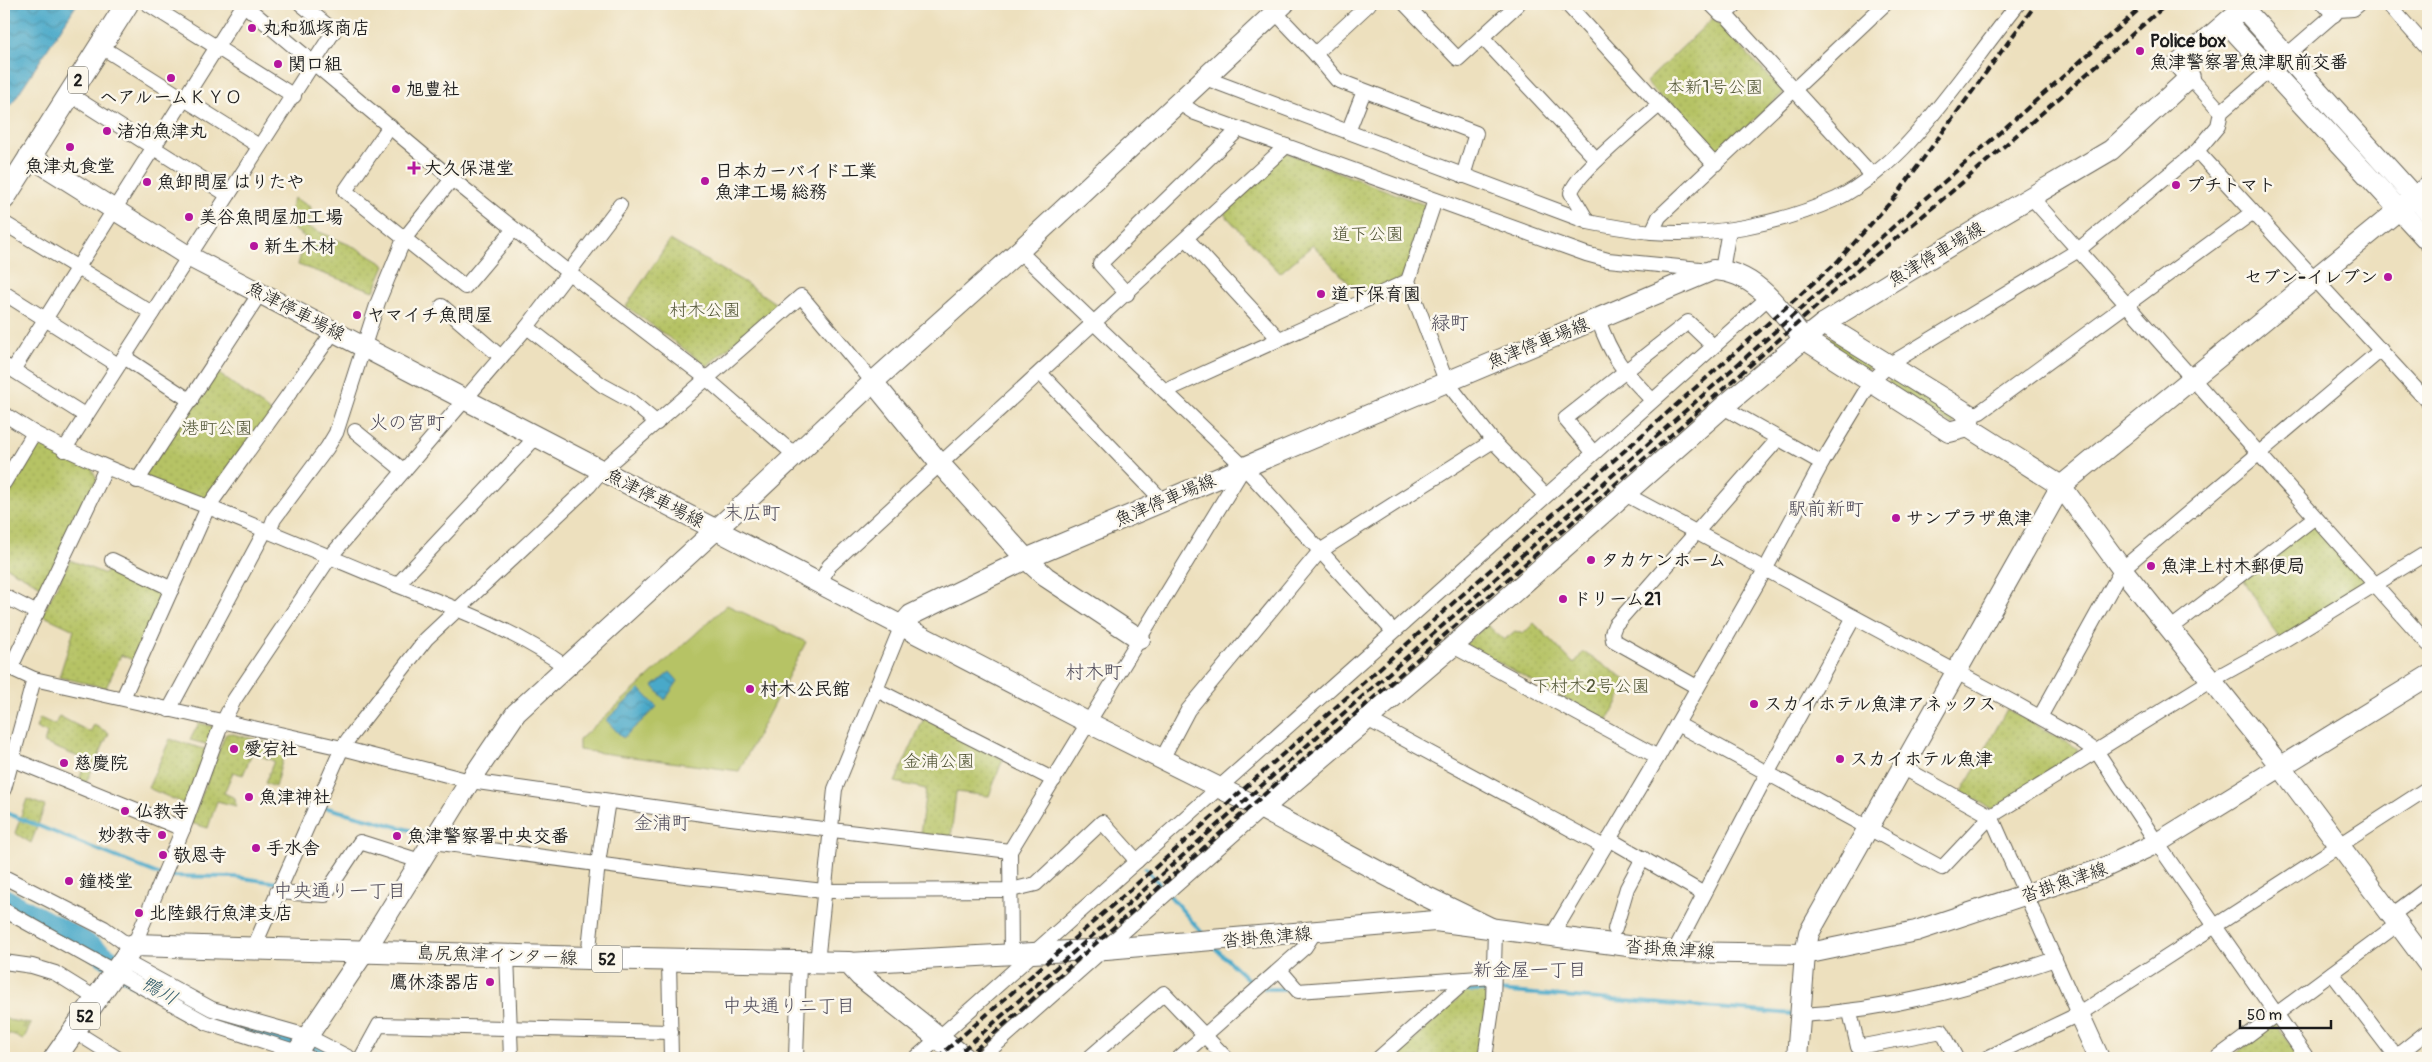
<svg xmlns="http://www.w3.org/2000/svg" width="2432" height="1062" viewBox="0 0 2432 1062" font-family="Pangolin,'Klee One',sans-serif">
  <defs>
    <pattern id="green-dots" width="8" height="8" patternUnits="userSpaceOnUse" patternTransform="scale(1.25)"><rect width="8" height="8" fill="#b6c365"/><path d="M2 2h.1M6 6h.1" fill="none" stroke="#9ca757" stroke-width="1.8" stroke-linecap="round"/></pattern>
    <pattern id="cemetery-stones" width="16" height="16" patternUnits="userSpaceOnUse" patternTransform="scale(1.25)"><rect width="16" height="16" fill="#b6c365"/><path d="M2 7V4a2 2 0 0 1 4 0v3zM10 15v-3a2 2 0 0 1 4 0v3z" fill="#9ca757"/></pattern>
    <pattern id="water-waves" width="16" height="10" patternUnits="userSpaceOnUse" patternTransform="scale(1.25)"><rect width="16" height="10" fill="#4aa9c9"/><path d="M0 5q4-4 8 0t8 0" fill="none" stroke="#3d89a2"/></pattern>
  </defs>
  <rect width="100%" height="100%" fill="#fbf7ec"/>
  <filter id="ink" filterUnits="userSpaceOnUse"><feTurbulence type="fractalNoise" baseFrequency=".02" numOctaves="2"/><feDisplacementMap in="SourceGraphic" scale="10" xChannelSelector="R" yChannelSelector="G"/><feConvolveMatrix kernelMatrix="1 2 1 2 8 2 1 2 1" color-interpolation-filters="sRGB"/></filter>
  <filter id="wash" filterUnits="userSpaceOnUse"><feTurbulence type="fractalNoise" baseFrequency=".0096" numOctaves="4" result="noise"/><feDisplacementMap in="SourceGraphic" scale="20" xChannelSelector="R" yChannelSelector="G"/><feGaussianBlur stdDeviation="1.12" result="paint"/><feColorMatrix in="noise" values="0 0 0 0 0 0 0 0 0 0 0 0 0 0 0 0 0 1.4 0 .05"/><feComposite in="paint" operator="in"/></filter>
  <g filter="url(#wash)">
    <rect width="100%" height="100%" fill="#ede0be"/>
    <g fill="url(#green-dots)" stroke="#697040">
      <polygon points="1713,18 1784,92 1715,156 1646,82"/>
      <polygon points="1284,152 1428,206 1403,278 1360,295 1313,245 1280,273 1224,214"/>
      <polygon points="294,198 311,207 308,227 357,248 385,265 374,291 298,265 305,237 286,224"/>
      <polygon points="670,240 744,282 778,305 707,366 626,306"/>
      <polygon points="1828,335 1872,362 1868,371 1820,342"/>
      <polygon points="211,368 274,414 208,507 137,481"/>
      <polygon points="1895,376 1959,417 1952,425 1887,383"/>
      <polygon points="39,444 91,467 97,479 43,587 4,566 4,496 33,446"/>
      <polygon points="2314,518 2376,584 2281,642 2241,575"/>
      <polygon points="70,560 105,574 110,565 167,590 135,661 121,655 106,688 59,677 74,630 42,615"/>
      <polygon points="1534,623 1574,664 1583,652 1629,681 1607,722 1465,644 1487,625 1504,640 1515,631 1523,634"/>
      <polygon points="2007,709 2077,748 2078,759 1992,809 1962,792"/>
      <polygon points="59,716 90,732 94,725 109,733 86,783 79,780 86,760 44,743 47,733 36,728 40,718 55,725"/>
      <polygon points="924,718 1003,759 989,796 956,792 951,838 920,834 926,789 895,782"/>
      <polygon points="199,723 220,728 213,746 190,740"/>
      <polygon points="229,733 286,747 275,787 265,783 274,761 252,753 243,775 233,772 224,793 235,798 236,806 217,801 208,828 191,823 225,735"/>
      <polygon points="170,739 211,751 185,804 148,788"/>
      <polygon points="27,799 45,806 31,843 15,833"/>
      <polygon points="1467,990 1484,992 1488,1003 1477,1058 1395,1058"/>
      <polygon points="2275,1023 2299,1058 2229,1058"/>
    </g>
    <polygon fill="url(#cemetery-stones)" stroke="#697040" points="4,1017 8,1020 31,1024 23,1040 9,1033 4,1044"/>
    <polygon fill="#b6c365" stroke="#697040" points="727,605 806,642 739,771 579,750 579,740"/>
    <g fill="url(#water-waves)" stroke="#336272">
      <polygon points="4,4 77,4 11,105 4,100"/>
      <polygon points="670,672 678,681 665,700 653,686"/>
      <polygon points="640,689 657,707 623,738 606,720"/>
    </g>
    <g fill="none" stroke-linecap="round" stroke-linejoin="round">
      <g stroke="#4aa9c9" stroke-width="4">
        <polyline points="320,806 421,833 428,838"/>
        <polyline points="4,812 163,876 235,877 279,883"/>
        <polyline points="1145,868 1166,891"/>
        <polyline points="1170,896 1203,934"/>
        <polyline points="1214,947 1256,987"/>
        <polyline points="1265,989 1284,989"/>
        <polyline points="1402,990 1450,991"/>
        <polyline points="1462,991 1490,991"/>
        <polyline points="1497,991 1794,1014"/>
      </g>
      <g stroke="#4aa9c9" stroke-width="22">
        <polyline points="4,899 82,941 136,977"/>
        <polyline points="205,1017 280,1036 326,1058"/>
      </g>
    </g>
  </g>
  <g filter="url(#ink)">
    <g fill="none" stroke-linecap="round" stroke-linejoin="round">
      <g stroke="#656155" stroke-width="16">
        <g id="street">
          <polyline points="148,4 294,96"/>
          <polyline points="243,4 452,179 569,273 706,378 796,456"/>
          <polyline points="1405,4 1458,59 1518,4"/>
          <polyline points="1567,4 1714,164"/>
          <polyline points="2324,4 2334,15"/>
          <polyline points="2388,4 2428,49"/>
          <polyline points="1275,12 1315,54 1369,4"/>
          <polyline points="1723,12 1872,175"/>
          <polyline points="1482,37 1597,160"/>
          <polyline points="100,46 259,146"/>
          <polyline points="1315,54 1337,80 1476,133 1463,176"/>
          <polyline points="2190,77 2221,112"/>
          <path d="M1205,78l383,144c21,4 42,8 64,10 61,5 128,-8 184,-33 24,-11 57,-39 74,-58 39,-43 72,-92 108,-137"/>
          <polyline points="69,94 228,195"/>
          <polyline points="1178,102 1195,113 1586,254 1608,260 1710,270"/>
          <polyline points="390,126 345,191 465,287 514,229"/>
          <polyline points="1348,132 1364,91"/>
          <polyline points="2197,151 2428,402"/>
          <polyline points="2032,198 2428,644"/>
          <polyline points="1435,200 1408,281 1446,381 1493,441 1545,495"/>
          <polyline points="620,205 527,327 602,385 631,401 657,423"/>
          <path d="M1588,222l-17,-29c3,-18 70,-72 87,-87"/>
          <polyline points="4,223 152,313"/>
          <polyline points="1652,232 1659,217 1885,4"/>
          <polyline points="1187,239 1279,339"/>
          <polyline points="1019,251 1244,467 1393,631"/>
          <polyline points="1722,270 1729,230"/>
          <polyline points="4,293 118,365"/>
          <polyline points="1127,294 1100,264 1239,129"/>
          <polyline points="442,306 501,357"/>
          <path d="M1598,319c14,40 25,51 54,81"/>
          <polyline points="124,357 191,401"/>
          <polyline points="4,365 13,370 244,4"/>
          <polyline points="13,370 86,416"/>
          <polyline points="1040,373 1163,501"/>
          <polyline points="1165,391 1408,281"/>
          <polyline points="1723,407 1822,463"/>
          <polyline points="4,414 34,433"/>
          <polyline points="1970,415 1980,412 2253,212"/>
          <polyline points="355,431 404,471"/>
          <polyline points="64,450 334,31 301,4"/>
          <polyline points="1593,452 1565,419 1688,322 1713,346"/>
          <polyline points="137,481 260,293"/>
          <path d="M4,483l30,-50c56,30 115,51 174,74 63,25 126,52 189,78 57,23 119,45 169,82"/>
          <polyline points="1625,494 2016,704 2080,740 2097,752 2157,843 2307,1058"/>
          <polyline points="269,532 274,519 327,448 336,433 378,302 404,239 452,179"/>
          <polyline points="112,560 172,589"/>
          <polyline points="820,583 829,566 1286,146"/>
          <polyline points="397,585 537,436"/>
          <polyline points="4,596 37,613"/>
          <polyline points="2170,629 2314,518"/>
          <polyline points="1453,646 1658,757"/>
          <polyline points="4,665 34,679 342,748 470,781 731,818 1010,851"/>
          <polyline points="10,669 106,468"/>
          <polyline points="1697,687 1613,640 1612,633 1615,625 1778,439"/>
          <polyline points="875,689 1054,780"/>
          <polyline points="123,698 208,507 334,331"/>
          <polyline points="169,710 265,531"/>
          <polyline points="2040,717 2122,569 2381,350"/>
          <polyline points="1367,719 1604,847"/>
          <polyline points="1677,724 1942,868 1991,816 2210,681 2281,642 2428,552"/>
          <polyline points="12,759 183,829"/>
          <polyline points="1162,759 1188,710 1320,551 1493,441"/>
          <polyline points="1902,767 1991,816 2079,1014"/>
          <polyline points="4,789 34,679"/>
          <polyline points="1609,839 1704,894"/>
          <polyline points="433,842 685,876 824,891 1011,890 1036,884 1102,822 1137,861"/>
          <polyline points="4,877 104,928 122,941 134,945 183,829 220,728 234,700 330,557 527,327"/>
          <polyline points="277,892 325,895 360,842 420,861"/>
          <polyline points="4,910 207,1023 297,1052 310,1058"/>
          <polyline points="2392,915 2428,888"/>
          <polyline points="1615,929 1627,888 1643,858"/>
          <polyline points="1551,937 1658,757 1766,568 1822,463 1871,382 1890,364 2077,251 2197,151 2218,126 2221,112 2339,10 2353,9 2359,4"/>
          <polyline points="253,949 342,748 349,738 426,639 589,486 602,470 801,296 873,382"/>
          <polyline points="1674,952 1768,772 1854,617"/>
          <polyline points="507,955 511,1058"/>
          <polyline points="1011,955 1010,851 1244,467"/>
          <polyline points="588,958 598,863 608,801"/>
          <polyline points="669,960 671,1058"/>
          <polyline points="124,961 212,1009 307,1036 350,1058"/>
          <polyline points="4,962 32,966 55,973 97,999"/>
          <polyline points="817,963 835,789 902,625"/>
          <polyline points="1280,970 1298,991 1493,977"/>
          <polyline points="2332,973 2396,1057"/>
          <polyline points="1850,1012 1858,1047 1942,1031 1956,1058"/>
          <path d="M1801,1015c92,-5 168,-27 254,-56"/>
          <polyline points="74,1031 117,1058"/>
          <polyline points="361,1058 379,1025 671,1032"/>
          <polyline points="796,1058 799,963"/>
          <polyline points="916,1058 1769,297"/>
          <polyline points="981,1058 1262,809"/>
          <polyline points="1089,1058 1164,993 1226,1058"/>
          <polyline points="1179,1058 1305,947 1314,933"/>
          <polyline points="1379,1058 1468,979"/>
          <polyline points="1485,1058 1493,1003 1495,930"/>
          <polyline points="1987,1058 2079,1014 2428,788"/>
          <polyline points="2217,1058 2398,924"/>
          <polyline points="2394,1058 2428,1031"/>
        </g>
      </g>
      <g stroke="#656155" stroke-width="22">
        <g id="secondary">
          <polyline points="1715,4 1723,12 1732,4"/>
          <polyline points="2227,23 2428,241"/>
          <polyline points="29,156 188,256 1089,723 1262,809 1421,894 1495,930"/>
          <polyline points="1823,324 1970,415 1968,427"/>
          <polyline points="873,382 941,465 1026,559 1046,577 1140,639"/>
          <path d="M902,625l9,-10 115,-56 687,-289c42,1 67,39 91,69l19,-15 162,-100 126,-74 79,-73 -12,-13 65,-56 185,204"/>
          <polyline points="1262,809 1453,646 1723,407 1804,339 1949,432 1968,427 2061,486 2122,569 2281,767 2428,964"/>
          <polyline points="849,963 1106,949 1435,921 1674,952 1805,954 1916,931 2099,870 2157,843 2428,676"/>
          <polyline points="2079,1014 2099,1058"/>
          <polyline points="293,1058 365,951 470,781 516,713 733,514 873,382 1019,251 1284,4"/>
          <polyline points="1797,1058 1805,954 1809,933 2061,486 2428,186"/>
        </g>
      </g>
      <g stroke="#656155" stroke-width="24">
        <g id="primary">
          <polyline points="4,198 127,4"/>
          <polyline points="55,1058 134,945 588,958 849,963 861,976 964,1058"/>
        </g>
      </g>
      <use href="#street" stroke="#fff" stroke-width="14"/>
      <use href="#secondary" stroke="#fff" stroke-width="20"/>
      <use href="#primary" stroke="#fff" stroke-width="22"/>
      <g stroke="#1c1c1c" stroke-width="4" stroke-dasharray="8 4" stroke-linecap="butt">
        <polyline points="937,1058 1130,890 1837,262 1896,196 2036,4"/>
        <polyline points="954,1058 2145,4"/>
        <polyline points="966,1058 1851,276 1956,188 2167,4"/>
      </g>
    </g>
  </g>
  <g fill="#b5179e" stroke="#fbf7ec" stroke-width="2">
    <circle cx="252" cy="28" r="5"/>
    <circle cx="2140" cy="51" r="5"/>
    <circle cx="278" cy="64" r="5"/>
    <circle cx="171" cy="78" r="5"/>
    <circle cx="396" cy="89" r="5"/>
    <circle cx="107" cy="131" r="5"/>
    <circle cx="70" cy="147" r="5"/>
    <path d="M411.5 160.5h5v5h5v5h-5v5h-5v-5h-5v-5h5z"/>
    <circle cx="705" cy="181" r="5"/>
    <circle cx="147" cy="182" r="5"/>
    <circle cx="2176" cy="185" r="5"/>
    <circle cx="189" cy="217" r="5"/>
    <circle cx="254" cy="246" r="5"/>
    <circle cx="2388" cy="277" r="5"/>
    <circle cx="1321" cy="294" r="5"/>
    <circle cx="357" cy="315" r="5"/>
    <circle cx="1896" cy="518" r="5"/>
    <circle cx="1591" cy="560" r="5"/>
    <circle cx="2151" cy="566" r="5"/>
    <circle cx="1563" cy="599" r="5"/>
    <circle cx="750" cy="689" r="5"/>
    <circle cx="1754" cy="704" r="5"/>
    <circle cx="234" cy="749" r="5"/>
    <circle cx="1840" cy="759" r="5"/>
    <circle cx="64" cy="763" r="5"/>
    <circle cx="249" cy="797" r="5"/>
    <circle cx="125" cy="811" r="5"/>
    <circle cx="162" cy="835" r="5"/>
    <circle cx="397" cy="836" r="5"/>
    <circle cx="256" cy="848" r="5"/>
    <circle cx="163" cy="855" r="5"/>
    <circle cx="69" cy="881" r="5"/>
    <circle cx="139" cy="913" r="5"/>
    <circle cx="490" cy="982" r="5"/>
  </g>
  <g text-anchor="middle" stroke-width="5" stroke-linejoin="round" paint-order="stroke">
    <g fill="#fbf7ec" stroke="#5f5e5a" stroke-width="1">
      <rect x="68" y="66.5" width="20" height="27" rx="4"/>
      <rect x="592" y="945.5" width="30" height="27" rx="4"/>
      <rect x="70" y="1002.5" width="30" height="27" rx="4"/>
    </g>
    <g font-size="16" font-weight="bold" fill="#1c1c1c">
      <text x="78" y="86">2</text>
      <text x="607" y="965">52</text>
      <text x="85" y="1022">52</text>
    </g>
    <g font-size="18" font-weight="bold" fill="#1c1c1c" stroke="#fbf7ec" text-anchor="start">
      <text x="262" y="34">丸和狐塚商店</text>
      <text x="2150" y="47">Police box<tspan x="2150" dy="21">魚津警察署魚津駅前交番</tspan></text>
      <text x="288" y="70">関口組</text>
      <text x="406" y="95">旭豊社</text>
      <text x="171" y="103" text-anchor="middle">ヘアルームＫＹＯ</text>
      <text x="117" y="137">渚泊魚津丸</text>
      <text x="70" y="172" text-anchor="middle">魚津丸食堂</text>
      <text x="424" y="174">大久保湛堂</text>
      <text x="715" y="177">日本カーバイド工業<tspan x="715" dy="21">魚津工場 総務</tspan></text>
      <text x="157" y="188">魚卸問屋 はりたや</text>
      <text x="2186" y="191">プチトマト</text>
      <text x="199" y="223">美谷魚問屋加工場</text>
      <text x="264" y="252">新生木材</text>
      <text x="2378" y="283" text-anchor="end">セブン-イレブン</text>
      <text x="1331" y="300">道下保育園</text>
      <text x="367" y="321">ヤマイチ魚問屋</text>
      <text x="1906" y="524">サンプラザ魚津</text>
      <text x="1601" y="566">タカケンホーム</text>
      <text x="2161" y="572">魚津上村木郵便局</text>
      <text x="1573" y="605">ドリーム21</text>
      <text x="760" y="695">村木公民館</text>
      <text x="1764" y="710">スカイホテル魚津アネックス</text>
      <text x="244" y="755">愛宕社</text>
      <text x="1850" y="765">スカイホテル魚津</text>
      <text x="74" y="769">慈慶院</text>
      <text x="259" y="803">魚津神社</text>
      <text x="135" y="817">仏教寺</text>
      <text x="152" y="841" text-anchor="end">妙教寺</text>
      <text x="407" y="842">魚津警察署中央交番</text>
      <text x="266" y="854">手水舎</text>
      <text x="173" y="861">敬恩寺</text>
      <text x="79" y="887">鐘楼堂</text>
      <text x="149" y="919">北陸銀行魚津支店</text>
      <text x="480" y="988" text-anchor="end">鷹休漆器店</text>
    </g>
    <g font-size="18" fill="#525636" stroke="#fbf7ec">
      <text x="1715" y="93">本新1号公園</text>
      <text x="1368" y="240">道下公園</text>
      <text x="705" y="316">村木公園</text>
      <text x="217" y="434">港町公園</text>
      <text x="1591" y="692">下村木2号公園</text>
      <text x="939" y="767">金浦公園</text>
    </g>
    <g font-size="18" fill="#1c1c1c" stroke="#fbf7ec">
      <text transform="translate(1936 254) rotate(-31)" y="6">魚津停車場線</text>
      <text transform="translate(296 311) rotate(27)" y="6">魚津停車場線</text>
      <text transform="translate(1538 343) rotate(-22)" y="6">魚津停車場線</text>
      <text transform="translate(655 498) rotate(27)" y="6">魚津停車場線</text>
      <text transform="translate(1165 500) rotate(-23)" y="6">魚津停車場線</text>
      <text transform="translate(2064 882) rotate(-19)" y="6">沓掛魚津線</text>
      <text transform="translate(1267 937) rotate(-5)" y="6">沓掛魚津線</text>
      <text transform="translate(1670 949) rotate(4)" y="6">沓掛魚津線</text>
      <text transform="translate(497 955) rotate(2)" y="6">島尻魚津インター線</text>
    </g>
    <g font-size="19" fill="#4e4a59" stroke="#fbf7ec">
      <text x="1450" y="329">緑町</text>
      <text x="407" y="429">火の宮町</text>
      <text x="1826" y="515">駅前新町</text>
      <text x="752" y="519">末広町</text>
      <text x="1094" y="678">村木町</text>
      <text x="662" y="829">金浦町</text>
      <text x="340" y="897">中央通り一丁目</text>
      <text x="1530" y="976">新金屋一丁目</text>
      <text x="789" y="1012">中央通り二丁目</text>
    </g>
    <g font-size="19" font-style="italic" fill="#315b6a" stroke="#fbf7ec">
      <text transform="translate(160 990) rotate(30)" y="7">鴨川</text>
    </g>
  </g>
  <rect width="2432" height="1062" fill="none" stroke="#fbf7ec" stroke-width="20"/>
  <path d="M2240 1020v8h91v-8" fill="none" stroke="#1c1c1c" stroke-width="2.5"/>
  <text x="2247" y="1020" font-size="15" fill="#1c1c1c" stroke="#fbf7ec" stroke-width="4" paint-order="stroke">50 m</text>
</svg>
